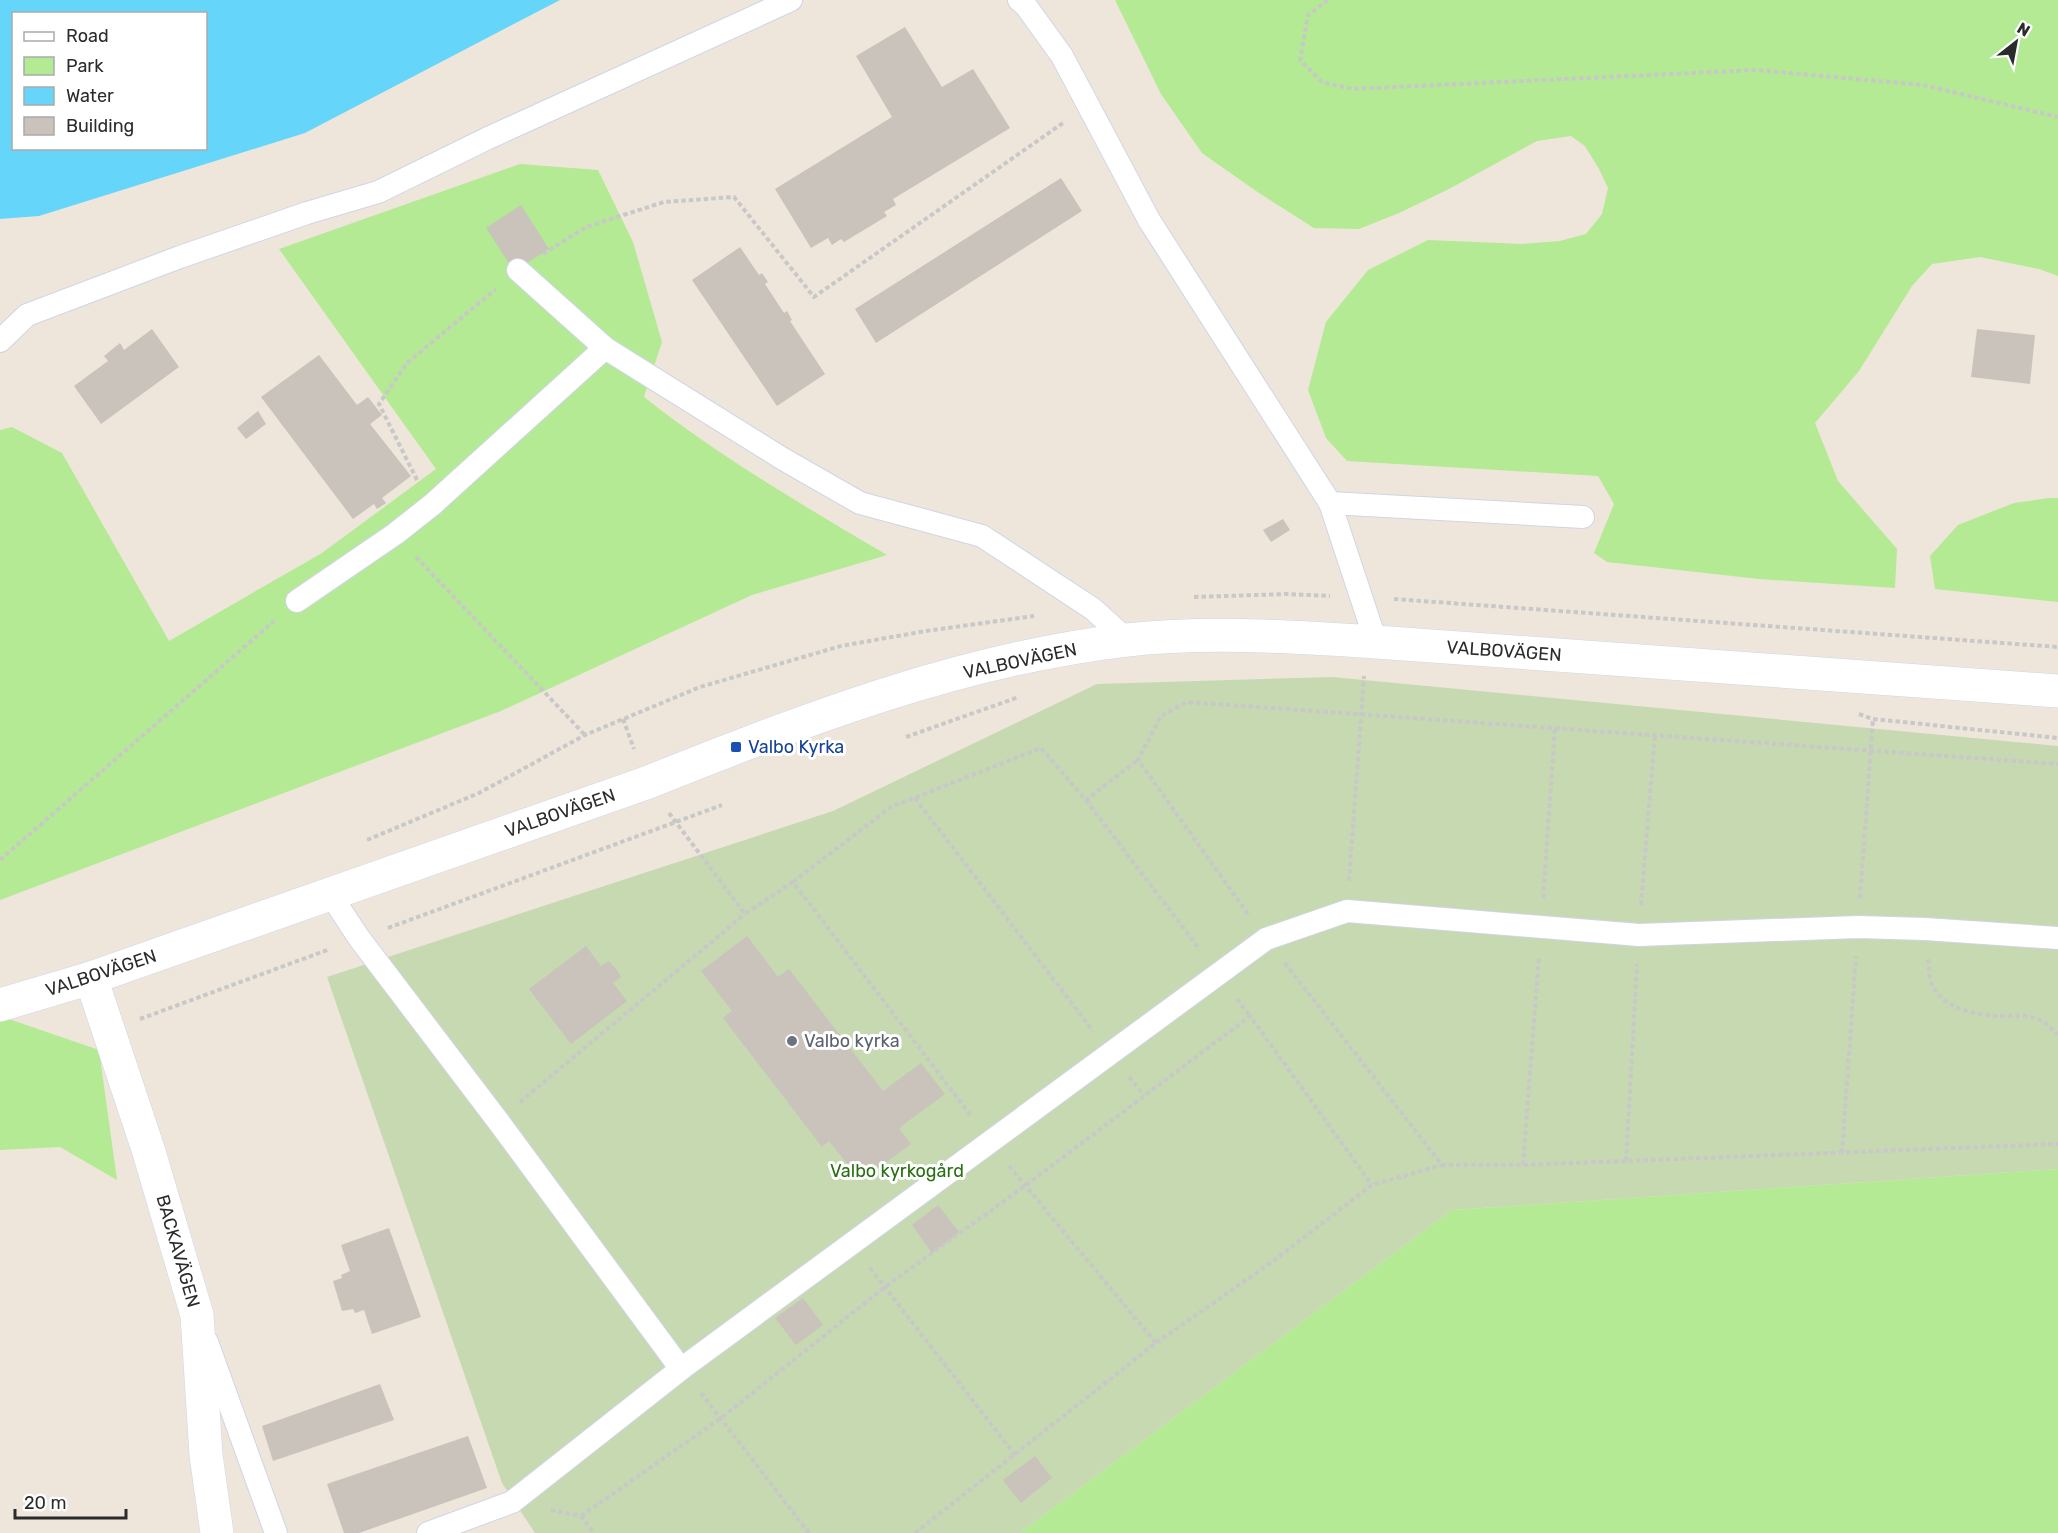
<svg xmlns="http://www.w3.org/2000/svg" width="2058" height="1533" viewBox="0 0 2058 1533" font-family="Rubik,sans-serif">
  <rect width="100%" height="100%" fill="#eee6db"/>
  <g fill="#b3ea93">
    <polygon points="1115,0 2058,0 2058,276 2039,269 1980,257 1932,264 1912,286 1859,371 1815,423 1838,481 1897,549 1895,588 1759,579 1607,562 1594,553 1614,504 1598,476 1347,461 1326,438 1308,390 1326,322 1368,270 1428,240 1522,244 1560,241 1586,234 1602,214 1608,188 1599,169 1585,146 1571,136 1537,141 1449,189 1399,213 1359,229 1314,228 1256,191 1202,153 1161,94"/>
    <path d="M520,164l78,6 35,72 29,100 -18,55c76,60 160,109 243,158l-135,40 -251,116 -501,189v-470l12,-3 50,26 107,188 153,-88 114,-84 -157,-220z"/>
    <polygon points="2049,498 2058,498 2058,602 1935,589 1930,556 1958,525 2014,503"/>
    <polygon points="0,1016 99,1050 117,1180 60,1147 0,1150"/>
    <polygon points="2058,1169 2058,1533 1020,1533 1452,1210"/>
  </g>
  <polygon fill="#c6d9b1" points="1332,677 2058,746 2058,1169 1452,1210 1020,1533 535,1533 502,1483 327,977 833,811 1097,684"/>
  <path fill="#65d6fa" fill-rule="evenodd" d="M0,0h560l-255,133 -266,83 -39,3zM14,14h192v134h-192z"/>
  <g fill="#c9c3bb">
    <polygon points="905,27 942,87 973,69 1010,128 893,199 896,205 884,212 887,216 844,242 841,239 832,245 828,238 811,248 775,189 892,117 856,56"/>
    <polygon points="1061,178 1082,211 876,343 855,309"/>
    <polygon points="521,205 549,249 514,271 486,228"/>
    <polygon points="740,247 759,275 762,273 768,282 765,284 784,313 787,311 792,320 790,321 825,374 777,406 692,280"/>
    <polygon points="152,329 179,367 101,424 74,386 108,361 104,356 120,343 124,350"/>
    <polygon points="1977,329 2035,335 2030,384 1971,377"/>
    <polygon points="319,355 357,405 368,397 382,415 370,424 411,476 382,498 386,503 377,509 374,504 353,519 261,397"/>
    <polygon points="258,411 266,424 246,439 237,428"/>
    <polygon points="1283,519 1290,530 1271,542 1263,530"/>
    <polygon points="747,936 778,977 789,969 883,1091 921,1063 945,1094 899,1128 911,1144 861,1181 829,1141 822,1147 723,1018 732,1011 701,971"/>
    <polygon points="586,946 601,966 609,961 618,972 621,977 613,983 627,1001 571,1044 529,989"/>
    <polygon points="938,1205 959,1232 932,1253 912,1225"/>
    <polygon points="389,1228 421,1317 372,1334 364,1310 355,1313 353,1309 342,1311 333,1281 342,1278 341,1275 350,1271 341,1245"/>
    <polygon points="803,1298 823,1325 796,1345 775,1318"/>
    <polygon points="380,1384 394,1420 273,1461 262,1426"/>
    <polygon points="468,1436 487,1488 359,1533 344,1533 327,1484"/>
    <polygon points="1035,1456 1052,1478 1021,1503 1003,1480"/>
  </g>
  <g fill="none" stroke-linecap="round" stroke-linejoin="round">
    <g stroke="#d0d5e5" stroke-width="24">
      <g id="service">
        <polyline points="1019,0 1026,6 1062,56 1149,220 1330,503 1376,642"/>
        <polyline points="518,270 605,348 783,459 860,503 982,536 1093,609 1127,640"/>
        <polyline points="0,341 27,315 180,257 307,213 378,192 486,139 791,0"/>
        <polyline points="1330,503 1583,517"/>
        <polyline points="297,601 395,534 433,504 605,348"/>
        <polyline points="330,894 359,938 498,1121 681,1369"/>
        <polyline points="207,1342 276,1533"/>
        <polyline points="428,1533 512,1502 681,1369 1266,939 1347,911 1639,935 1858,927 1925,929 2058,938"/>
      </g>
    </g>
    <g stroke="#d0d5e5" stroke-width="34">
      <polyline id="minor" points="91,978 149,1152 197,1315 206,1455 217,1533"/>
    </g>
    <g stroke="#d0d5e5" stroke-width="34">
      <path id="secondary" d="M0,1005l91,-27 555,-195c156,-62 314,-124 481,-143 83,-9 166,-3 249,2l682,49"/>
    </g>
    <g stroke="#c8c8c8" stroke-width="4" stroke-dasharray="4.5 3" stroke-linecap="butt">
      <polyline points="1328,0 1308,15 1300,60 1322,82 1353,89 1756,70 1923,85 2058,117"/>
      <polyline points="543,254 586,227 664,202 734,197 814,297 1063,123"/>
      <polyline points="417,480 379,404 407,363 496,289"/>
      <polyline points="416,557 585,735"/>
      <polyline points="1194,597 1287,594 1330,596"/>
      <polyline points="1394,599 2058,647"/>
      <polyline points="1859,714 1873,719 2058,738"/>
      <polyline points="623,719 634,749"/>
      <polyline points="906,737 1019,697"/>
      <polyline points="915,798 1093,1031"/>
      <polyline points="1086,800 1200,950"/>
      <polyline points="669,813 745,914 793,882 972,1117"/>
      <polyline points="367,840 479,793 585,735 700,687 841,646 926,631 1034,616"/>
      <polyline points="0,860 274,621"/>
      <polyline points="1349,881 1364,676"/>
      <polyline points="793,882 891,807 1041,748 1086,800 1138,760"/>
      <polyline points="1543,898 1555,727"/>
      <polyline points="1860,898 1873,719"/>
      <polyline points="1641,905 1655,734"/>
      <polyline points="1248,914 1138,760 1161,716 1187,702 2058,764"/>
      <polyline points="388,928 722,805"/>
      <path d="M1928,959c1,7 0,13 2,19 6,29 44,37 69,38 10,0 22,-1 32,1 12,2 19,10 27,18"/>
      <polyline points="1285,963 1442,1165 1523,1165 2058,1144"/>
      <polyline points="1237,999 1250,1016"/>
      <polyline points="140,1019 330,949"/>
      <polyline points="1129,1077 1144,1095"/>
      <polyline points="520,1102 745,914"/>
      <polyline points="1842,1153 1856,956"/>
      <polyline points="1626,1161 1637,964"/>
      <polyline points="1523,1165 1539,957"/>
      <polyline points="1009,1166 1156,1343"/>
      <polyline points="870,1268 1015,1455"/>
      <polyline points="701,1393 809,1533"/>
      <polyline points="551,1510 581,1516 594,1533"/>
      <polyline points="581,1516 721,1418 885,1287 1025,1186 1250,1016 1372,1185"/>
      <polyline points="915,1533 1156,1343 1272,1262 1372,1185 1442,1165"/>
    </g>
    <use href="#service" stroke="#fff" stroke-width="22"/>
    <use href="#minor" stroke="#fff" stroke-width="33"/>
    <use href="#secondary" stroke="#fff" stroke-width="33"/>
  </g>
  <rect fill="#1a4fb4" stroke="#fff" stroke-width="2" x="730" y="741" width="12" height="12" rx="3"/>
  <circle fill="#6b7280" stroke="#fff" stroke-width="2" cx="792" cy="1041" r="6"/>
  <g text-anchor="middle" stroke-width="6" stroke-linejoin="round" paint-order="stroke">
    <g font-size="18" fill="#2b2b2b" stroke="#fff">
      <text transform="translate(1504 651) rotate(4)" y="6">VALBOVÄGEN</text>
      <text transform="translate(1020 661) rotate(-12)" y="6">VALBOVÄGEN</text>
      <text transform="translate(560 813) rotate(-19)" y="6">VALBOVÄGEN</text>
      <text transform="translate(101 973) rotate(-18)" y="6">VALBOVÄGEN</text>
      <text transform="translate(178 1251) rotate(74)" y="6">BACKAVÄGEN</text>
    </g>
    <g font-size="18" fill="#164399" stroke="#fff" text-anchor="start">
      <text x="748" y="753">Valbo Kyrka</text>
    </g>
    <g font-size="18" fill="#5b616d" stroke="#fff" text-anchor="start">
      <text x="804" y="1047">Valbo kyrka</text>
    </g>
    <g font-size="18" fill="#296f13" stroke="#fff">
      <text x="897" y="1177">Valbo kyrkogård</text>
    </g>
  </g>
  <rect x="12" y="12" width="195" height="138" fill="#ffffff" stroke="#aaaaaa" stroke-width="1.5"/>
  <rect x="24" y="32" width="30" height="9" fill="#ffffff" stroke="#aaaaaa" stroke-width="1.5"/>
  <text x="66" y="42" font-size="18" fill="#2b2b2b">Road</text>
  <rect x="24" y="57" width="30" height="18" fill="#b3ea93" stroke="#aaaaaa" stroke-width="1.5"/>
  <text x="66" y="72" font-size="18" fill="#2b2b2b">Park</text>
  <rect x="24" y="87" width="30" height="18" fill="#65d6fa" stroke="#aaaaaa" stroke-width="1.5"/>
  <text x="66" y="102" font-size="18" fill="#2b2b2b">Water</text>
  <rect x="24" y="117" width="30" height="18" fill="#c9c3bb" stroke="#aaaaaa" stroke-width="1.5"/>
  <text x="66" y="132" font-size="18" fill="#2b2b2b">Building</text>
  <g transform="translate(2016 42) rotate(31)" stroke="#ffffff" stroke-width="4.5" paint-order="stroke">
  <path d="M0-4.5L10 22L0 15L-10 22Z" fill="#2b2b2b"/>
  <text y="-9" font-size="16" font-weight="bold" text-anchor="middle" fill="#2b2b2b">N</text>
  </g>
  <path d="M15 1509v9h111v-9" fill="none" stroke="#2b2b2b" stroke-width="3"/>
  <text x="24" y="1509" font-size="18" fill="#2b2b2b" stroke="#ffffff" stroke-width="4.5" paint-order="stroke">20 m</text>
</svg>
